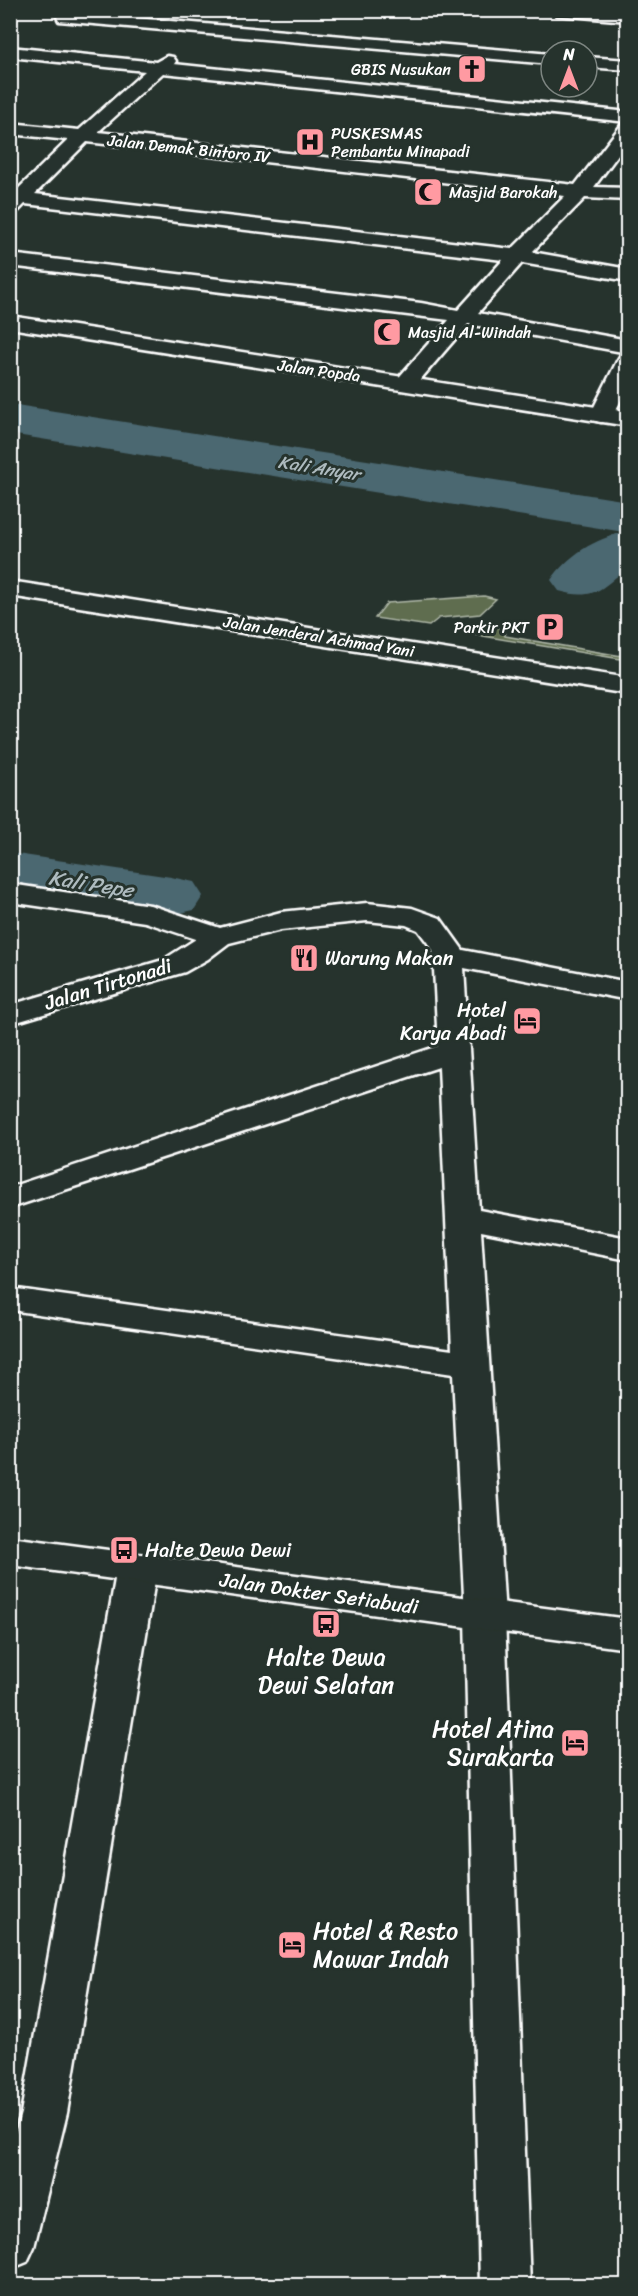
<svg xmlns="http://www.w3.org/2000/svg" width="638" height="2296" viewBox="0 0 638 2296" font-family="Sriracha,sans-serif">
  <rect width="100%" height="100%" fill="#26332d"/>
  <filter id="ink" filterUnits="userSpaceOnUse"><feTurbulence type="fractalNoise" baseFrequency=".0167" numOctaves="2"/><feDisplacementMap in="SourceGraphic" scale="12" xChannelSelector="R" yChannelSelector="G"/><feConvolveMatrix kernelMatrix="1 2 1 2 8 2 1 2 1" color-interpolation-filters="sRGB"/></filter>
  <g filter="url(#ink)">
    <g fill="#5e6d4f" stroke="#aeb6a7" stroke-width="1.5">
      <polygon points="484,596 496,599 480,614 439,618 429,626 375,618 387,603"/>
      <polygon points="476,625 504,628 505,636 627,657 627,660 471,634"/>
    </g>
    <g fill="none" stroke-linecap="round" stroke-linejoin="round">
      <g fill="#4b6771" fill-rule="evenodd">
        <path d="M10,404l618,97v66c-27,22 -33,34 -69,24l-8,-11c17,-25 44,-41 73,-48l-614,-98z"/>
        <polygon points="10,853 171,877 194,882 203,896 194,910 171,915 10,891"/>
      </g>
      <g stroke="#fff" stroke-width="5">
        <g id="minor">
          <polygon points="549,10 628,11 628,21 557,15"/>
          <polygon points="65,12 551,54 551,64 59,21 57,17"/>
          <path d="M10,47l146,15 11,-6 6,1 3,4 -2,3 454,48v10l-465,-49 -65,59 477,53 47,-61 6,-1v18l-34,46 34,1v12l-43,-2 -53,54 96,17v12l-106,-18 -44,50 150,27v13l-160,-29 -55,64 -8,2 -8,-2 -3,-5 55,-63 -439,-54v-12l411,49 37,7 45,-50 -478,-56 -8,8 -7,2v-23l5,1 53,-52 -58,-6v-11l69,7 66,-59 -135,-14zM87,142l478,54 -53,53 -477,-55z"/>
          <polygon points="587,57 628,60 628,70 587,67"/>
          <path d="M628,355c0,28 -2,41 -19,65l-8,2 -8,-2 -3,-5 27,-54 3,-5z"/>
          <polygon points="10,884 150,905 220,928 281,912 367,903 412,908 440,918 463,950 628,982 628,1000 464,968 479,1210 628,1238 628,1260 481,1231 505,1616 530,2286 480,2286 465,1616 453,1374 10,1310 10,1288 452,1350 439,1067 10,1208 10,1187 438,1046 433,950 418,930 406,925 367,921 281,930 229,943 208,959 185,972 10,1024 10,1005 163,960 196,939 145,922 10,902"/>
          <polygon points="137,1554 151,1558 157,1568 67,2113 34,2247 27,2262 10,2269 10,2151 21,2113 117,1568 123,1558"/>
        </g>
      </g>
      <g stroke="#fff" stroke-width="5">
        <polygon id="tertiary" points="10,1537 628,1619 628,1649 10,1565"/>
      </g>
      <g stroke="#fff" stroke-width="5">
        <polygon id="secondary" points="10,316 628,412 628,426 10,328"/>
      </g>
      <g stroke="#fff" stroke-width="5">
        <polygon id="primary" points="10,581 628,678 628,694 10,596"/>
      </g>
      <use href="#minor" fill="#26332d" fill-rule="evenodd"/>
      <use href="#tertiary" fill="#26332d" fill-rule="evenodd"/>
      <use href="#secondary" fill="#26332d" fill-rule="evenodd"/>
      <use href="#primary" fill="#26332d" fill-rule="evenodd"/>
    </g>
  </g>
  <defs>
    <g id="church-square" transform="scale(1.5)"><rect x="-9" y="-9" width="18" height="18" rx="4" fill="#ff9aa2" stroke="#26332d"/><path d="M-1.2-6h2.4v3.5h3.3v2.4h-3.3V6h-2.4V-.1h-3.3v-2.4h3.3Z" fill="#111"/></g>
    <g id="hospital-square" transform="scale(1.5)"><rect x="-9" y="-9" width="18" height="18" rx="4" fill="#ff9aa2" stroke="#26332d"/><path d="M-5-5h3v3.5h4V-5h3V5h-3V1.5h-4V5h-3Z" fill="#111"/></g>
    <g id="mosque-square" transform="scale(1.5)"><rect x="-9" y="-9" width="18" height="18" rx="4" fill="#ff9aa2" stroke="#26332d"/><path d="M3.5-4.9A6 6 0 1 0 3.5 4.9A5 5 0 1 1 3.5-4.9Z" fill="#111"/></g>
    <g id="parking-square" transform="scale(1.5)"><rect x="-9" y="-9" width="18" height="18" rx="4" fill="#ff9aa2" stroke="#26332d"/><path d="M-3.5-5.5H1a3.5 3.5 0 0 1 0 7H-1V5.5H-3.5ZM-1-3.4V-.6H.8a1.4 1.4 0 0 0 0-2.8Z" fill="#111"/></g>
    <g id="restaurant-square" transform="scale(1.5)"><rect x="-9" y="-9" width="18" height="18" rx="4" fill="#ff9aa2" stroke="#26332d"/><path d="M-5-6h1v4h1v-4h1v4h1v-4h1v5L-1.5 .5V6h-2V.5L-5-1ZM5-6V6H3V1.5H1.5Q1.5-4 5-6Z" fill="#111"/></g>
    <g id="hotel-square" transform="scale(1.5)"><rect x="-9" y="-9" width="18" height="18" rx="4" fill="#ff9aa2" stroke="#26332d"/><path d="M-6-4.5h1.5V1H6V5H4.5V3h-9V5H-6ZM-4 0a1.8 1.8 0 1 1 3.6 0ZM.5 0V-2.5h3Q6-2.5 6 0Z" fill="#111"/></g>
    <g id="bus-square" transform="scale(1.5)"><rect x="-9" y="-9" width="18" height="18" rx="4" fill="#ff9aa2" stroke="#26332d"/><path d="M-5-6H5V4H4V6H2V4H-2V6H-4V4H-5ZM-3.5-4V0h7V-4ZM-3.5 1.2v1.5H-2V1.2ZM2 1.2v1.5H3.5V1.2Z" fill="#111"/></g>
  </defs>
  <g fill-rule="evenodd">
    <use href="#church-square" x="472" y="69"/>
    <use href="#hospital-square" x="310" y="142"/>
    <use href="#mosque-square" x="428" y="192"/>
    <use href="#mosque-square" x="387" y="332"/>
    <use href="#parking-square" x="550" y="627"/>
    <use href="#restaurant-square" x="304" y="958"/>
    <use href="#hotel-square" x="527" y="1021"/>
    <use href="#bus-square" x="124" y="1550"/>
    <use href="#bus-square" x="326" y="1624"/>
    <use href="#hotel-square" x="575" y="1743"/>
    <use href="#hotel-square" x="292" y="1945"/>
  </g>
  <g text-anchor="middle" stroke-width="6" stroke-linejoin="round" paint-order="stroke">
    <g font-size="16" fill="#fff" stroke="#26332d" text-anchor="start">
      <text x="451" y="75" text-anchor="end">GBIS Nusukan</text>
      <text x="331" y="139">PUSKESMAS<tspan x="331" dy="18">Pembantu Minapadi</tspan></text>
      <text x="449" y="198">Masjid Barokah</text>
      <text x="408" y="338">Masjid Al-Windah</text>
      <text x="529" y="633" text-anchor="end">Parkir PKT</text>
    </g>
    <g font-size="16" fill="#fff" stroke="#26332d">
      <text transform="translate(189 148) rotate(6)" y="6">Jalan Demak Bintoro IV</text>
      <text transform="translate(319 370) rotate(8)" y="6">Jalan Popda</text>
      <text transform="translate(319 636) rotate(9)" y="6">Jalan Jenderal Achmad Yani</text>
    </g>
    <g font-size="18" font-style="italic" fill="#aebbbf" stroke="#26332d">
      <text transform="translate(319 468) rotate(9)" y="6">Kali Anyar</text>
    </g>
    <g font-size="20" fill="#fff" stroke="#26332d" text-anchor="start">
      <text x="325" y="965">Warung Makan</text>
      <text x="506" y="1017" text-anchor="end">Hotel<tspan x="506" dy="23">Karya Abadi</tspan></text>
      <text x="145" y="1557">Halte Dewa Dewi</text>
    </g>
    <g font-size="20" fill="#fff" stroke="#26332d">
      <text transform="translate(108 984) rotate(-17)" y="7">Jalan Tirtonadi</text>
      <text transform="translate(319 1593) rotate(8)" y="7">Jalan Dokter Setiabudi</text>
    </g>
    <g font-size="21" font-style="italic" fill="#aebbbf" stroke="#26332d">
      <text transform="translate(91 884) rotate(9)" y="7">Kali Pepe</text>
    </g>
    <g font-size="24" fill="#fff" stroke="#26332d">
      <text x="326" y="1665">Halte Dewa<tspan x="326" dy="28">Dewi Selatan</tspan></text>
      <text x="554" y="1737" text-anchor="end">Hotel Atina<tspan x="554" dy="28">Surakarta</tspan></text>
      <text x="313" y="1939" text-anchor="start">Hotel &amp; Resto<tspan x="313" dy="28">Mawar Indah</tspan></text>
    </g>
  </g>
  <rect width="638" height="2296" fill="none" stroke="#26332d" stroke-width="36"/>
  <rect x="18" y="18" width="602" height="2260" fill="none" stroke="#fff" stroke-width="2" filter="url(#ink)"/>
  <g transform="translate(569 69)"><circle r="28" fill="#26332d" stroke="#7d8581" stroke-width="1.5"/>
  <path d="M0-4.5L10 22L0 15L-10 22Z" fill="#ff9aa2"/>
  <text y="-9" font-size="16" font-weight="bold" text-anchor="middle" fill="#ffffff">N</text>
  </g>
</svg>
